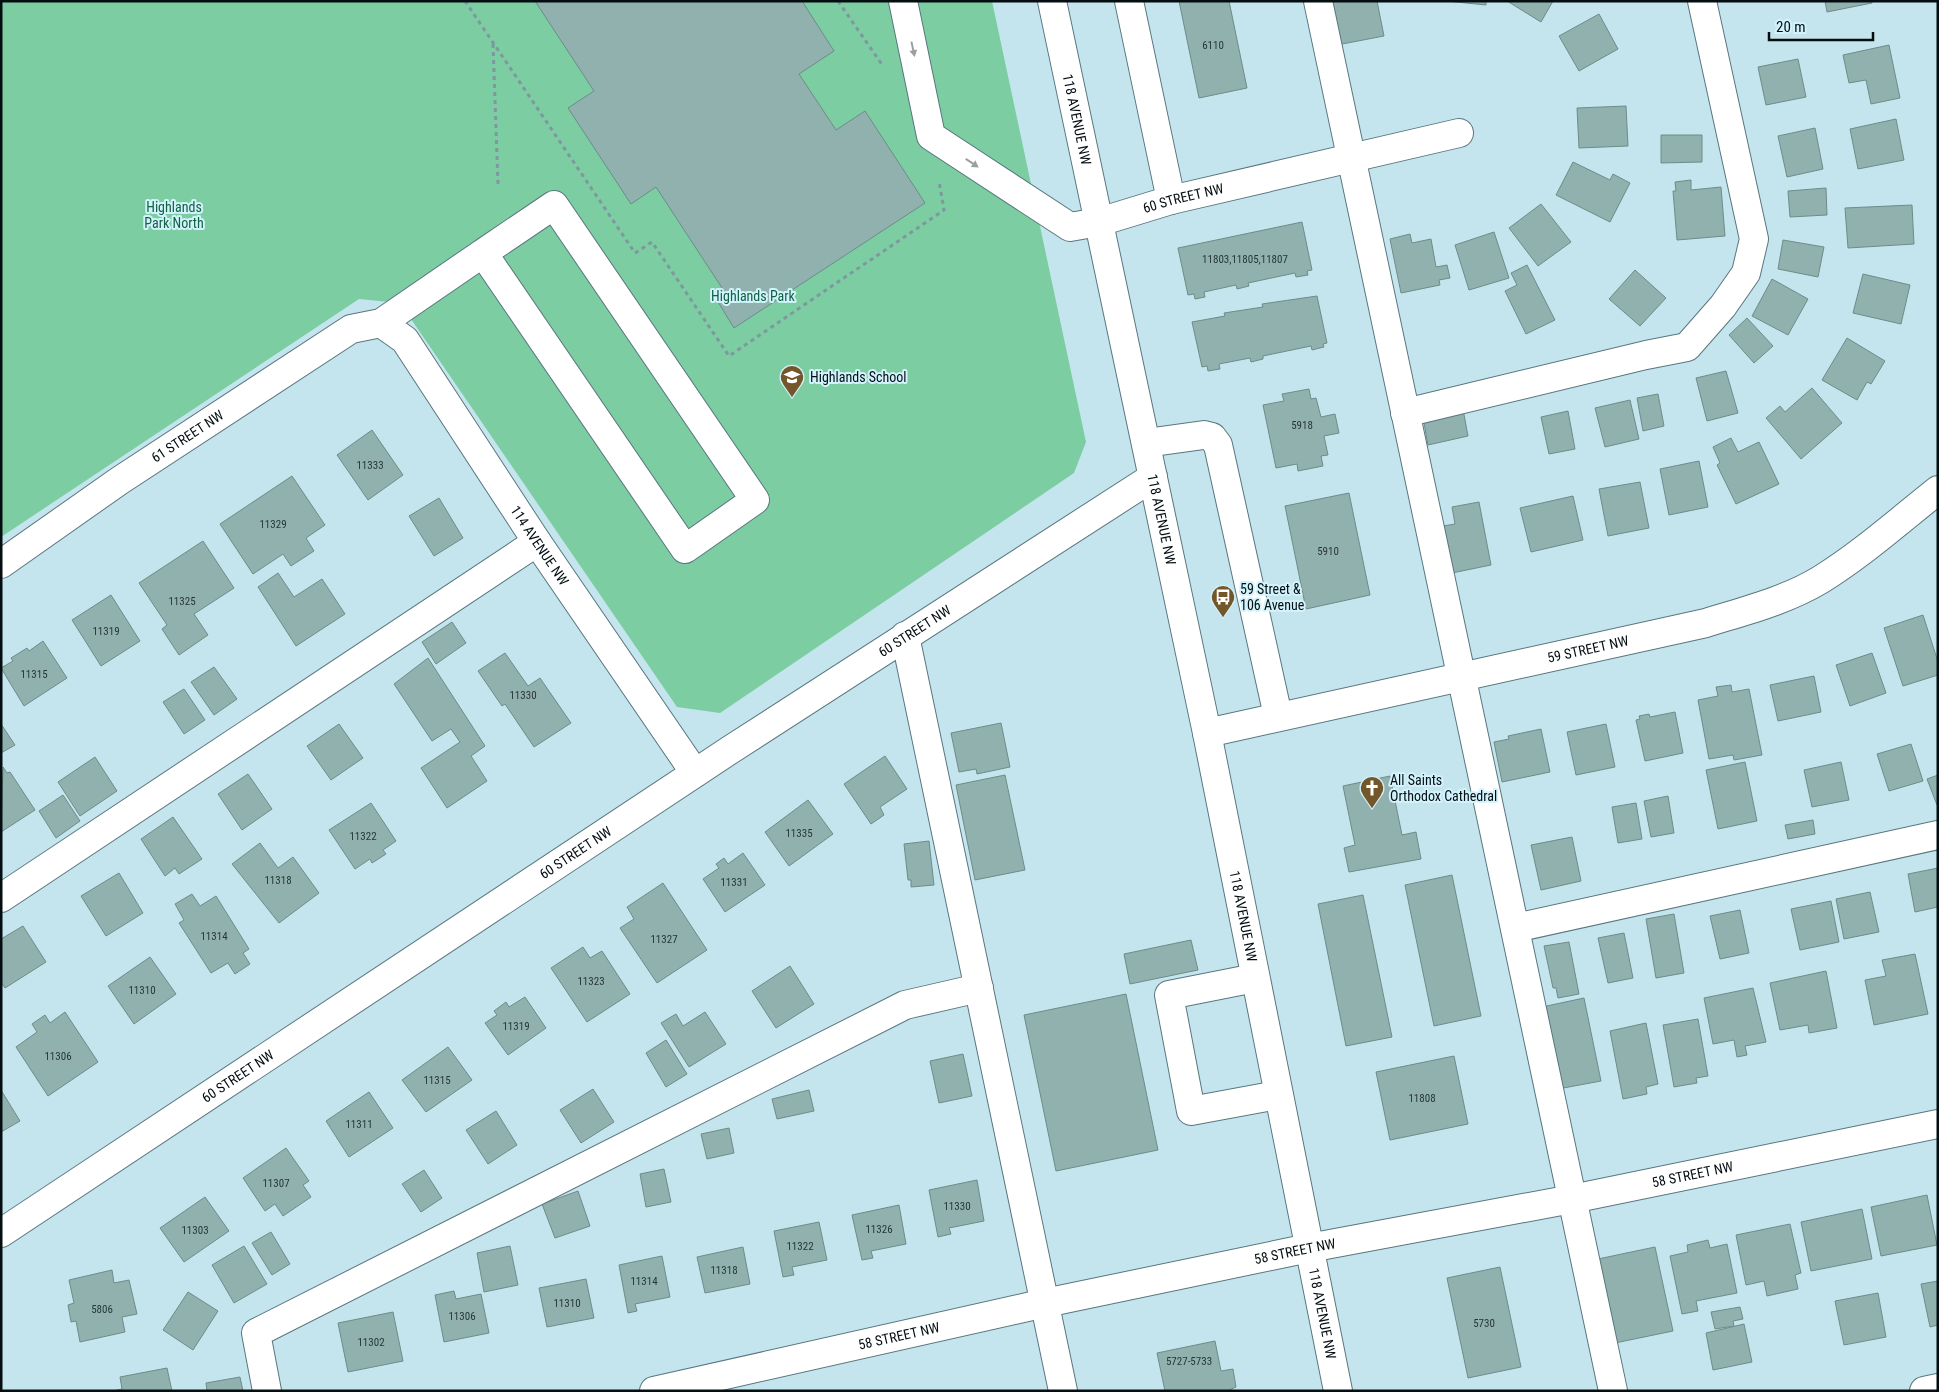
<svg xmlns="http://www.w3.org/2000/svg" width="1939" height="1392" viewBox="0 0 1939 1392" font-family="'Roboto Condensed',sans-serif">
  <rect width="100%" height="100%" fill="#c5e5ee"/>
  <polygon fill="#7ccda2" points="1,1 992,1 1086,442 1074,473 720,713 677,707 400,303 359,299 1,537"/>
  <g fill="#90b1ae" stroke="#6d8c89">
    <polygon points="535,1 802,1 834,51 799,74 836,130 865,111 925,203 734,328 715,297 724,291 656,187 631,204 568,108 594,91"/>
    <polygon points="1179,1 1229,1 1247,88 1199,98"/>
    <polygon points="1328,1 1377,1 1384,36 1337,45"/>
    <polygon points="1446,1 1486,1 1486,5"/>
    <polygon points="1507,1 1553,1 1541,22"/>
    <polygon points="1825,1 1872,1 1872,3 1827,12"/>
    <polygon points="1599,14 1618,49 1579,71 1559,36"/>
    <polygon points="1889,45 1900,98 1871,104 1866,80 1849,83 1843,55"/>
    <polygon points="1798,59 1806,97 1766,105 1758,67"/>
    <polygon points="1626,106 1628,146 1579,148 1577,108"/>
    <polygon points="1896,119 1904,160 1858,169 1850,129"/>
    <polygon points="1815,128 1823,169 1787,177 1778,136"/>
    <polygon points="1661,135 1702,135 1702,162 1661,163"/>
    <polygon points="1573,162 1610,180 1613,174 1630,183 1610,222 1556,195"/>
    <polygon points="1691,180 1691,190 1721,187 1725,236 1677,240 1673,191 1676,191 1675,182"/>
    <polygon points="1826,188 1827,215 1790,217 1788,191"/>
    <polygon points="1541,204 1571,242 1538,266 1509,228"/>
    <polygon points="1912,205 1914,244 1848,248 1845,208"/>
    <polygon points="1302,222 1312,270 1307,271 1308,275 1296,277 1295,273 1248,283 1249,286 1237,289 1236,285 1204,292 1205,297 1195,299 1194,294 1188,295 1178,248"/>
    <polygon points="1494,232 1509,278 1469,290 1455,245"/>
    <polygon points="1410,234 1412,243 1431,239 1436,267 1447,265 1450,278 1439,280 1440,285 1401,293 1390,239"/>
    <polygon points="1783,240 1824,247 1818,277 1778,269"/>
    <polygon points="1527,265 1555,320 1526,334 1505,291 1517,285 1511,273"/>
    <polygon points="1635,270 1666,298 1640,326 1609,299"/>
    <polygon points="1863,274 1910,285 1901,324 1853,313"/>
    <polygon points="1772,279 1808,299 1788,335 1752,316"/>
    <polygon points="1317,296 1327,343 1323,344 1324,347 1312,350 1311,346 1263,356 1263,359 1251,362 1250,358 1219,364 1220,369 1208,371 1207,366 1202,367 1192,322 1225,316 1224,313 1263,307 1262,304"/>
    <polygon points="1747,318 1773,346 1754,363 1729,335"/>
    <polygon points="1847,338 1885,361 1871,384 1867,382 1857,400 1822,380"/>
    <polygon points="1726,371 1738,413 1707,421 1696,378"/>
    <polygon points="1812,388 1842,423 1801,459 1766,418 1780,406 1785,412"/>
    <polygon points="1309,389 1311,399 1316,398 1321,417 1335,414 1339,433 1324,436 1328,455 1321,456 1323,466 1298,471 1297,464 1276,468 1263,405 1284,401 1282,394"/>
    <polygon points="1658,394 1664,426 1643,431 1637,398"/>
    <polygon points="1630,400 1639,439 1605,447 1595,408"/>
    <polygon points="1462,404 1468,436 1428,445 1422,412"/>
    <polygon points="1568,411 1575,449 1549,454 1541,417"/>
    <polygon points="372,430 403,475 368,500 337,455"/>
    <polygon points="1731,438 1738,452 1759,442 1779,484 1736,504 1717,465 1720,463 1713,447"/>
    <polygon points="1699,461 1708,507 1669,515 1660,469"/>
    <polygon points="292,476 325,525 306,538 314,551 291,566 283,554 253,574 220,524"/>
    <polygon points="1640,482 1649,528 1608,536 1599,489"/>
    <polygon points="1349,493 1370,595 1306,609 1285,506"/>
    <polygon points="1573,496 1583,540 1531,552 1520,508"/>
    <polygon points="439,498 463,538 434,556 409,516"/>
    <polygon points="1479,502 1491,565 1452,573 1443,526 1455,524 1452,507"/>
    <polygon points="203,541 234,588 194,614 208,635 179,655 162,629 167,625 139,583"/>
    <polygon points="278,573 294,597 322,579 345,614 296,646 258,587"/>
    <polygon points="111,595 140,641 101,666 72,620"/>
    <polygon points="1923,615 1938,662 1938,675 1903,686 1884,628"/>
    <polygon points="452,622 466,643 436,664 422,642"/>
    <polygon points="43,641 67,678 24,706 1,668 13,661 11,658 27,648 29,651"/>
    <polygon points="505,653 528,686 540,678 571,723 534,747 505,704 502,706 478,671"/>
    <polygon points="1872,653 1886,693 1850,706 1836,665"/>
    <polygon points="428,658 485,746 471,756 487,781 447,808 421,768 460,742 451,729 432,741 394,684"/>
    <polygon points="214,667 237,699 214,715 191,682"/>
    <polygon points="1814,676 1821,712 1778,721 1770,685"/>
    <polygon points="1731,685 1732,692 1749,689 1762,755 1734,760 1733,755 1709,759 1698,700 1718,696 1716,687"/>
    <polygon points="184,689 205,720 184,734 163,702"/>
    <polygon points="1675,712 1683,753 1645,761 1636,720 1640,719 1639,716 1649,714 1650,717"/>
    <polygon points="1001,723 1010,767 977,774 976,769 959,772 951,733"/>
    <polygon points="1,724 15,745 1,753"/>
    <polygon points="339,724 363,758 331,780 307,746"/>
    <polygon points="1606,724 1615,767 1576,775 1567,732"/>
    <polygon points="1541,729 1550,772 1502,782 1494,742 1509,739 1508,736"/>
    <polygon points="1911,744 1923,781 1889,791 1877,754"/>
    <polygon points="885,756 907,789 880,807 884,815 871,824 844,784"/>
    <polygon points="95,757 117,791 80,816 58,782"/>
    <polygon points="1745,762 1757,821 1718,829 1706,770"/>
    <polygon points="1841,762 1849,800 1812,807 1804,770"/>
    <polygon points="3,767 7,773 10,772 35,810 1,832"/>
    <polygon points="248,774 272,809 242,830 218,794"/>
    <polygon points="1005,775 1025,870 975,880 956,785"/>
    <polygon points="1938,775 1938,804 1937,805 1927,779"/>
    <polygon points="1390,776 1402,835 1416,832 1421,859 1349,872 1344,848 1355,845 1343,786"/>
    <polygon points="63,795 80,821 56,838 39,811"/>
    <polygon points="1668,796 1674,833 1651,837 1644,801"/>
    <polygon points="808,800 833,834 789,866 765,832"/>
    <polygon points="371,803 396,841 383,850 386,854 372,863 370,859 355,869 329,830"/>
    <polygon points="1636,803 1642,839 1618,843 1612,807"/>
    <polygon points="173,817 202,859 179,874 175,868 165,876 141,839"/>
    <polygon points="1813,820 1815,834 1788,839 1785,825"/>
    <polygon points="1572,837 1581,881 1541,890 1531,845"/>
    <polygon points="929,841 934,885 911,887 911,880 908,880 904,844"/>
    <polygon points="260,843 278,868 293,857 319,893 279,923 232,864"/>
    <polygon points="743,853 765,885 725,912 703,879 719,868 716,864 724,858 728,864"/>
    <polygon points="1938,868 1938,907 1915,912 1908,874"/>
    <polygon points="119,873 143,913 106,936 81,896"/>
    <polygon points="1452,875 1481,1016 1434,1026 1405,885"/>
    <polygon points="663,883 707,950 657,983 620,928 634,919 627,907"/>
    <polygon points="1870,892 1879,932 1844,939 1836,899"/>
    <polygon points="192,894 200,906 216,896 249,949 243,953 250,964 235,974 228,963 211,973 179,923 184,920 175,904"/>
    <polygon points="1363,895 1392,1037 1346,1046 1318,904"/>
    <polygon points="1831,901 1839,942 1800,950 1791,909"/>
    <polygon points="1740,910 1749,953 1720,959 1710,916"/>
    <polygon points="1674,914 1684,973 1656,978 1646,919"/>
    <polygon points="23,926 46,962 5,988 1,982 1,939"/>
    <polygon points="1624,933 1633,978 1608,983 1598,938"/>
    <polygon points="1191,940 1198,970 1130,984 1124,954"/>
    <polygon points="1569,942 1579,994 1558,998 1556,988 1553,988 1544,946"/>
    <polygon points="583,947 590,958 602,951 630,994 587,1022 551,968"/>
    <polygon points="1915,954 1928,1014 1874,1025 1865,980 1886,976 1882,960"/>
    <polygon points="150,957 176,994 134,1024 108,986"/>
    <polygon points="790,966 814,1004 776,1028 752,991"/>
    <polygon points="1826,971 1837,1028 1809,1033 1808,1025 1780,1030 1770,983"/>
    <polygon points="1753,988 1766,1042 1745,1046 1747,1055 1737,1057 1734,1040 1713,1044 1704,998"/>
    <polygon points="1126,994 1158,1150 1056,1171 1024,1015"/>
    <polygon points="525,997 546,1028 508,1055 485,1023 497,1015 494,1011 506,1002 509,1007"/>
    <polygon points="1584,998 1601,1081 1558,1089 1542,1007"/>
    <polygon points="65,1012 98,1062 48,1096 16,1047 37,1032 32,1024 45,1015 50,1023"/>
    <polygon points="705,1012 726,1044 689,1067 661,1023 676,1014 683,1026"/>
    <polygon points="1698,1019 1708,1076 1696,1078 1697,1083 1674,1087 1663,1025"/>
    <polygon points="1646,1023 1658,1084 1646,1087 1647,1094 1623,1099 1610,1031"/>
    <polygon points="666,1040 687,1074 666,1087 646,1053"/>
    <polygon points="448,1047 472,1080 426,1112 402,1080"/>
    <polygon points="963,1054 972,1096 939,1103 930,1061"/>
    <polygon points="1454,1056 1468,1124 1390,1140 1376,1072"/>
    <polygon points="593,1089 614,1122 581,1143 560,1110"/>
    <polygon points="1,1090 20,1121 1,1132"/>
    <polygon points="809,1090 814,1111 777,1119 772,1099"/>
    <polygon points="369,1092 393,1128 349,1157 326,1121"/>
    <polygon points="496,1111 517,1145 488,1164 466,1130"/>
    <polygon points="729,1128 734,1153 707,1159 701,1134"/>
    <polygon points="286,1148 309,1181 303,1185 311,1197 283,1216 275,1204 265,1211 243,1178"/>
    <polygon points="664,1169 671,1202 646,1207 640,1174"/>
    <polygon points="424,1170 442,1198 421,1212 402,1184"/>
    <polygon points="977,1180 984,1221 949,1228 951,1234 938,1237 929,1190"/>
    <polygon points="578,1191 590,1226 555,1238 542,1204"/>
    <polygon points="1927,1195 1937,1245 1881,1256 1871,1207"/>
    <polygon points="205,1197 229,1231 184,1262 160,1228"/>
    <polygon points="899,1205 906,1244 871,1251 873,1258 862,1260 852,1215"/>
    <polygon points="1862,1209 1872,1259 1811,1271 1801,1222"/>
    <polygon points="819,1222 827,1260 792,1267 794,1275 783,1277 774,1231"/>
    <polygon points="1790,1224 1801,1273 1795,1275 1798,1289 1767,1296 1764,1281 1746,1285 1736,1235"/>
    <polygon points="271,1232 290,1264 272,1275 252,1243"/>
    <polygon points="1708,1240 1710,1248 1727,1244 1737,1293 1696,1301 1698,1311 1682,1314 1670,1256 1688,1252 1687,1245"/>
    <polygon points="244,1246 267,1284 234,1303 212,1265"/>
    <polygon points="510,1246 518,1285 484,1292 477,1253"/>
    <polygon points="743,1247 750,1284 705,1293 697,1257"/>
    <polygon points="1655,1247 1673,1331 1615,1343 1598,1259"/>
    <polygon points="662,1256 670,1297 635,1304 637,1311 628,1313 619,1265"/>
    <polygon points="1500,1267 1521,1367 1468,1378 1447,1278"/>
    <polygon points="112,1270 114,1283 129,1280 137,1314 122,1317 125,1332 80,1342 76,1321 71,1322 68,1305 74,1303 69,1280"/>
    <polygon points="586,1279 594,1318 547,1327 539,1288"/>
    <polygon points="1938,1281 1938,1325 1930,1327 1921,1284"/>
    <polygon points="454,1291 456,1299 481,1294 489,1333 444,1342 435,1295"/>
    <polygon points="188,1292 218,1311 193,1350 163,1330"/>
    <polygon points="1878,1293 1886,1337 1844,1345 1835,1301"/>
    <polygon points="1740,1307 1743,1319 1733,1321 1734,1326 1715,1329 1711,1312"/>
    <polygon points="393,1312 403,1361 348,1372 338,1323"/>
    <polygon points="1744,1324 1752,1362 1713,1370 1706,1333"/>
    <polygon points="1215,1341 1221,1371 1233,1369 1236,1387 1227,1391 1165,1391 1157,1353"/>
    <polygon points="167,1368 172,1391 113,1391 122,1389 120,1377"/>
    <polygon points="240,1377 243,1391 207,1391 206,1383"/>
  </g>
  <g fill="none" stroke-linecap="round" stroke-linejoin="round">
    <g stroke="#59767e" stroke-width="30">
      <g id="minor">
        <path id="s1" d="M903,1l28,135 139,91 29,-5 72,-22 288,-67"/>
        <polyline points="1129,1 1171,200"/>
        <polyline points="1318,1 1613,1391"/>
        <path id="s2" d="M381,323l24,17 132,202 158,231"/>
        <polyline points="1405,413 1646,355 1687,347 1723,306 1746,273 1754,239 1702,1"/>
        <polyline points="1146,443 1204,435 1212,437 1218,445 1278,716"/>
        <path id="s3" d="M1,564l118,-83 232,-152 30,-6 102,-70 202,296 70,-49 -201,-295 -71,48"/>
        <polyline points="905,636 1063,1391"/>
        <path id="s4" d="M1207,733l499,-110c38,-12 79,-22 114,-43 42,-26 79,-59 118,-90"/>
        <polyline points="1,898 537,542"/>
        <polyline points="1515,928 1938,835"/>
        <polyline points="1255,978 1169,995 1191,1111 1278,1095"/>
        <path id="s5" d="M1,1233l729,-483 423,-273"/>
        <polyline points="267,1391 256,1333 905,1005 979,988"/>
        <path id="s6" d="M654,1391l391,-88 264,-55 263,-49 366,-75"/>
        <polyline points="1924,1391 1938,1388"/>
      </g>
    </g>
    <g stroke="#59767e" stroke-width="30">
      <g id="major">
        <path id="s7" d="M1052,1l155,732 131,658"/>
      </g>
    </g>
    <g stroke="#7f979e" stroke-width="3" stroke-dasharray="4 4" stroke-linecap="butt">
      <polyline points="465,1 635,253 652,242 729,356 944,210 939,181"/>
      <polyline points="838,1 883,66"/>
      <polyline points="493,44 498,184"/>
    </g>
    <use href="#minor" stroke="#fff" stroke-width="28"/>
    <use href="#major" stroke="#fff" stroke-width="28"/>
  </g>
  <defs><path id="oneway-solid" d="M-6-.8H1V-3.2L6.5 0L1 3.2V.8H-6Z" transform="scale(1.25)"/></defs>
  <g fill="#9b9fa0">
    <use href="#oneway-solid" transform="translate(913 49) rotate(78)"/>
    <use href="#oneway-solid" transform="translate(972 163) rotate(33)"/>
  </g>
  <defs>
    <g id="school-pin" transform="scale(1.25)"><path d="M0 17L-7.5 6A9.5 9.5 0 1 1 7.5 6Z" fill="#74562b" stroke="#d2f2fc"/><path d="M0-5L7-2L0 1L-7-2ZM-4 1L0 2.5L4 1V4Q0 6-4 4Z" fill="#fff"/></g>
    <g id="bus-pin" transform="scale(1.25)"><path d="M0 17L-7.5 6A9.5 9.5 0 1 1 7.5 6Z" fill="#74562b" stroke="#d2f2fc"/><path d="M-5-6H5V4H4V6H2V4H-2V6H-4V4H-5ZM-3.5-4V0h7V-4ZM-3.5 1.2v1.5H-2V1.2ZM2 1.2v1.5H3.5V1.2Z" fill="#fff"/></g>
    <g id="church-pin" transform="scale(1.25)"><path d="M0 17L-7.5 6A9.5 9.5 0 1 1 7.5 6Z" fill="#74562b" stroke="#d2f2fc"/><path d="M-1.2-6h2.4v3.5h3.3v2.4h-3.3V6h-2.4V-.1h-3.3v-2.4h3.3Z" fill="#fff"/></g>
  </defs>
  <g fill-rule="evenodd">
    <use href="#school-pin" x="792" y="377"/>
    <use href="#bus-pin" x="1223" y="597"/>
    <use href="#church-pin" x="1372" y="788"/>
  </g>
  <g text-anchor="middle" stroke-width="4" stroke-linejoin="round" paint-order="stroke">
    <g font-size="11" fill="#273738">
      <text x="1213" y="49">6110</text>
      <text x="1245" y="263">11803,11805,11807</text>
      <text x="1302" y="429">5918</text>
      <text x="370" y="469">11333</text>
      <text x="273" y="528">11329</text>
      <text x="1328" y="555">5910</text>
      <text x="182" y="605">11325</text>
      <text x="106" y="635">11319</text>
      <text x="34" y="678">11315</text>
      <text x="523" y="699">11330</text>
      <text x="799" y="837">11335</text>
      <text x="363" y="840">11322</text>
      <text x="278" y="884">11318</text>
      <text x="734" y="886">11331</text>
      <text x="214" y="940">11314</text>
      <text x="664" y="943">11327</text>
      <text x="591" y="985">11323</text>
      <text x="142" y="994">11310</text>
      <text x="516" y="1030">11319</text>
      <text x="58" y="1060">11306</text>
      <text x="437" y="1084">11315</text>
      <text x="1422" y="1102">11808</text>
      <text x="359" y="1128">11311</text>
      <text x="276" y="1187">11307</text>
      <text x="957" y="1210">11330</text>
      <text x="879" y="1233">11326</text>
      <text x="195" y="1234">11303</text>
      <text x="800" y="1250">11322</text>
      <text x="724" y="1274">11318</text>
      <text x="644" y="1285">11314</text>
      <text x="567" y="1307">11310</text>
      <text x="102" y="1313">5806</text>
      <text x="462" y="1320">11306</text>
      <text x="1484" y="1327">5730</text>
      <text x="371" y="1346">11302</text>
      <text x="1189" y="1365">5727-5733</text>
    </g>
    <g font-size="14" fill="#040e11" stroke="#d2f2fc">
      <text dy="5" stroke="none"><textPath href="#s7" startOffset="121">118 AVENUE NW</textPath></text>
      <text dy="5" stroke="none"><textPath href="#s1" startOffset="421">60 STREET NW</textPath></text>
      <text dy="5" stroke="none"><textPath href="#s3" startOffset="226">61 STREET NW</textPath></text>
      <text dy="5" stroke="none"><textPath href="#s7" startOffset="530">118 AVENUE NW</textPath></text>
      <text dy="5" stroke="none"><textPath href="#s2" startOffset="275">114 AVENUE NW</textPath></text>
      <text dy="5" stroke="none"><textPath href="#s5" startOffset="1094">60 STREET NW</textPath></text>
      <text dy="5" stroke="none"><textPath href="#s4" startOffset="390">59 STREET NW</textPath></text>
      <text dy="5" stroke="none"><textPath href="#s5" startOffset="689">60 STREET NW</textPath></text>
      <text dy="5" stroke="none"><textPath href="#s7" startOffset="935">118 AVENUE NW</textPath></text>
      <text dy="5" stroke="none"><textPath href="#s5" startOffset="284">60 STREET NW</textPath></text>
      <text dy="5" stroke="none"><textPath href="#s6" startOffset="1061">58 STREET NW</textPath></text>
      <text dy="5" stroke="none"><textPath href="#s6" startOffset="656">58 STREET NW</textPath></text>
      <text dy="5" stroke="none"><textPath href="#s7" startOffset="1340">118 AVENUE NW</textPath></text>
      <text dy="5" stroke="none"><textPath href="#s6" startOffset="251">58 STREET NW</textPath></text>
    </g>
    <g font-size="14" fill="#106240" stroke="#d2f2fc">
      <text x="174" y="212">Highlands<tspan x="174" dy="16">Park North</tspan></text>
      <text x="753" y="301">Highlands Park</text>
    </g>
    <g font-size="14" fill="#040e11" stroke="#d2f2fc" text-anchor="start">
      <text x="810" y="382">Highlands School</text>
      <text x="1240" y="594">59 Street &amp;<tspan x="1240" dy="16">106 Avenue</tspan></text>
      <text x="1390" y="785">All Saints<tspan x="1390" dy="16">Orthodox Cathedral</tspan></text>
    </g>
  </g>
  <rect width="1939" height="1392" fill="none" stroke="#040e11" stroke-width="5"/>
  <path d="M1769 32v8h104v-8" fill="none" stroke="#040e11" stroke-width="2.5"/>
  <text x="1776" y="32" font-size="15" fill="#040e11" stroke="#d2f2fc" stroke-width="4" paint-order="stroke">20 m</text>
</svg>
